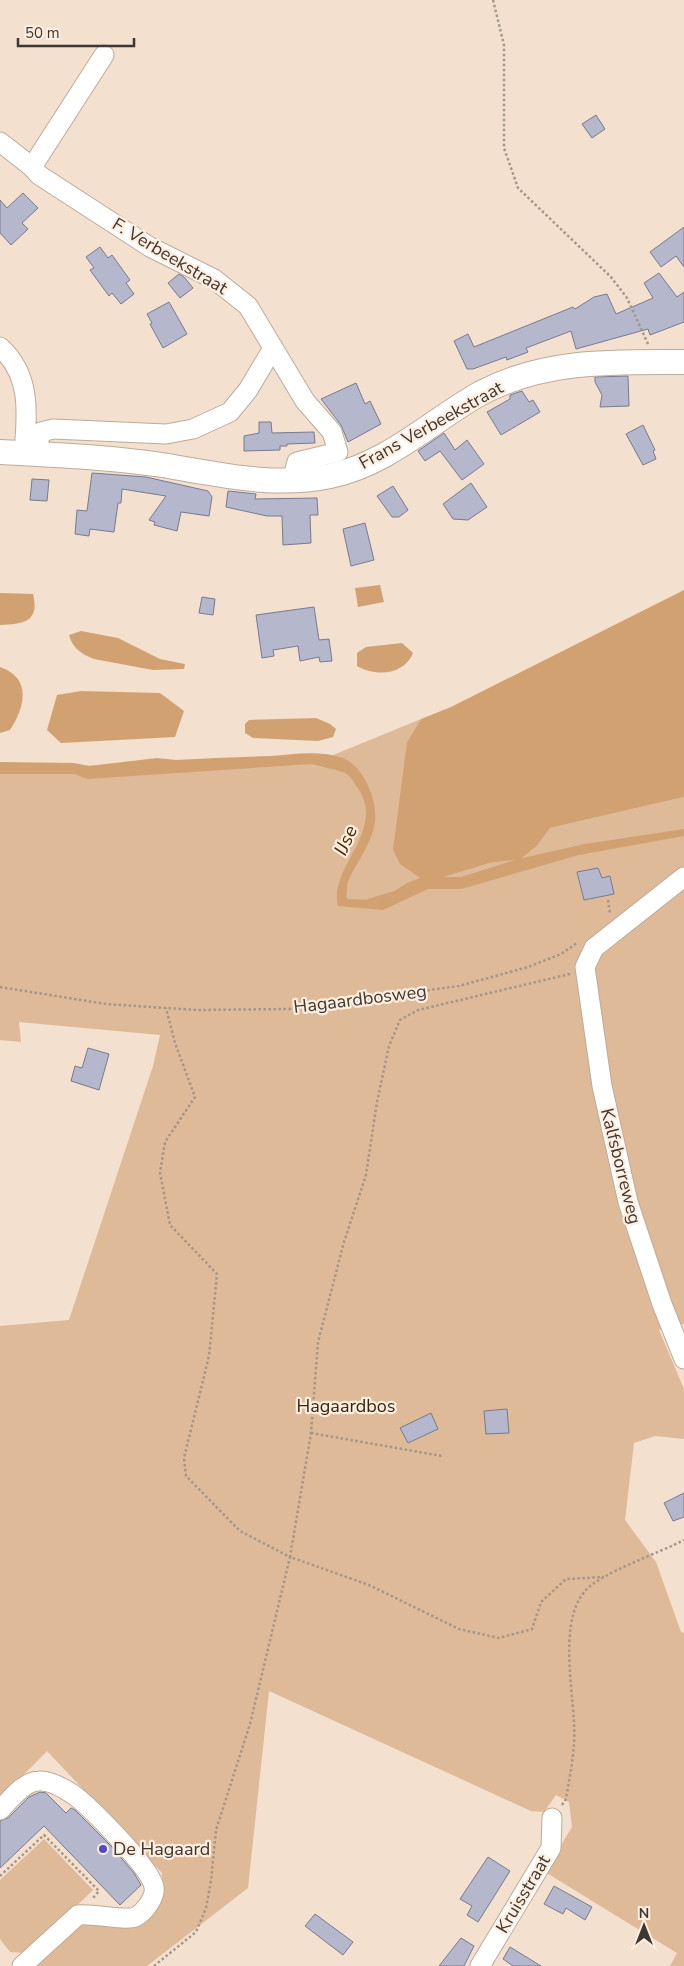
<svg xmlns="http://www.w3.org/2000/svg" width="684" height="1966" viewBox="0 0 684 1966" font-family="'Nunito Sans',sans-serif">
  <rect width="100%" height="100%" fill="#f3e0cf"/>
  <g fill="#deba98">
    <polygon points="421,719 407,742 434,880 490,863 521,859 537,846 550,828 684,797 684,1324 659,1330 684,1389 684,1439 655,1436 634,1443 625,1520 656,1562 681,1632 684,1633 684,1966 670,1966 677,1953 545,1872 572,1827 569,1802 556,1795 544,1812 531,1811 269,1691 248,1888 147,1966 30,1966 76,1922 112,1922 162,1891 162,1873 47,1751 0,1799 0,1326 69,1320 153,1066 160,1035 19,1022 21,1042 0,1040 0,765 142,766 321,760"/>
    <polygon points="44,1839 93,1890 28,1953 10,1952 0,1939 0,1880"/>
  </g>
  <g fill="#d2a172" fill-rule="evenodd">
    <polygon points="380,585 384,602 358,607 355,588"/>
    <path d="M684,590v207l-134,31 -13,18 -15,12 63,-14 99,-15v7l-105,19 -118,34h-33l-45,21 -45,-4c-10,-39 50,-76 19,-119 -3,-4 -7,-12 -12,-14 -10,-4 -23,-6 -33,-9l-225,15 -12,-5h-75v-12l74,1 15,3 68,-8 19,2c32,-2 64,-3 95,-4 23,-2 50,-6 72,2 21,9 35,43 32,64 -4,29 -29,49 -31,77l36,1 27,-17 13,-5 -20,-14 -7,-14 14,-108 14,-23 30,-12zM515,860l-54,17h-17l46,-14z"/>
    <path d="M0,593l33,1c7,28 -10,30 -33,31z"/>
    <path d="M81,631l37,7 42,21 25,5 -1,5 -31,1 -59,-11c-11,-4 -22,-11 -25,-24z"/>
    <path d="M402,643l11,10c-9,22 -37,24 -56,13v-13l9,-6z"/>
    <path d="M0,667c32,11 25,40 10,63l-10,3z"/>
    <polygon points="81,691 160,693 184,711 175,737 61,743 47,730 57,695"/>
    <polygon points="316,718 330,724 336,729 333,737 318,741 253,738 245,733 245,724 249,720"/>
  </g>
  <g fill="none" stroke-linecap="round" stroke-linejoin="round">
    <g stroke="#d2a172" stroke-width="4.5">
      <polyline points="345,886 344,899 348,901"/>
      <polyline points="369,901 392,894"/>
    </g>
  </g>
  <g fill="#b5b7cd" stroke="#787a8f">
    <polygon points="596,115 605,129 592,138 582,124"/>
    <polygon points="23,193 38,208 22,223 28,229 11,245 0,233 0,200 7,208"/>
    <polygon points="684,227 684,267 676,256 661,267 650,252"/>
    <polygon points="100,247 108,258 112,255 130,280 126,283 134,294 121,304 112,293 109,296 90,270 94,268 86,257"/>
    <polygon points="659,273 677,297 684,292 684,322 650,335 648,329 576,349 571,331 526,348 528,352 507,360 506,357 473,369 467,369 454,341 468,334 474,347 573,307 575,309 594,297 607,294 616,314 653,298 644,283"/>
    <polygon points="179,274 184,277 193,288 180,298 168,283"/>
    <polygon points="169,302 187,334 163,348 150,324 152,323 147,314"/>
    <polygon points="628,376 629,406 600,407 602,395 595,382 595,377"/>
    <polygon points="356,383 365,404 370,401 381,424 348,442 341,425 321,399"/>
    <polygon points="522,391 529,402 533,400 540,412 501,435 487,412 510,399 510,395"/>
    <polygon points="259,422 271,422 272,433 314,432 315,443 287,444 287,446 280,446 280,450 244,451 244,436 259,433"/>
    <polygon points="643,425 655,450 653,451 656,459 643,465 626,434"/>
    <polygon points="444,433 455,450 467,440 484,464 462,480 440,451 425,461 418,451"/>
    <polygon points="92,473 146,477 208,491 212,497 209,516 181,512 177,531 154,525 155,522 149,520 166,496 122,489 121,503 118,503 114,532 90,529 89,536 75,534 77,510 87,511"/>
    <polygon points="32,479 49,480 47,501 30,500"/>
    <polygon points="471,483 487,507 468,520 453,519 443,504"/>
    <polygon points="393,486 408,510 399,517 392,517 377,496"/>
    <polygon points="228,491 256,494 255,499 317,498 318,515 310,515 311,543 283,545 282,516 267,516 226,507"/>
    <polygon points="365,523 374,560 351,566 343,529"/>
    <polygon points="202,597 215,599 213,615 199,613"/>
    <polygon points="314,607 319,640 329,639 332,661 320,662 319,657 300,661 298,646 273,650 274,656 262,658 256,615"/>
    <polygon points="598,868 602,878 610,876 614,894 584,900 577,872"/>
    <polygon points="88,1048 109,1054 99,1090 71,1081 75,1066 82,1068"/>
    <polygon points="507,1409 509,1433 486,1434 484,1411"/>
    <polygon points="431,1413 438,1429 408,1443 400,1428"/>
    <polygon points="684,1493 684,1517 673,1521 664,1503"/>
    <polygon points="40,1792 46,1793 66,1813 71,1808 75,1810 111,1846 134,1873 141,1885 120,1905 44,1826 0,1868 0,1821 8,1818 29,1797"/>
    <polygon points="488,1857 510,1871 478,1922 467,1915 472,1906 460,1899"/>
    <polygon points="554,1886 592,1907 585,1920 566,1908 563,1914 544,1904"/>
    <polygon points="315,1914 353,1942 343,1955 305,1926"/>
    <polygon points="461,1938 474,1946 464,1966 439,1966"/>
    <polygon points="510,1947 541,1966 513,1966 503,1959"/>
  </g>
  <g fill="none" stroke-linecap="round" stroke-linejoin="round">
    <g stroke="#bdab9a" stroke-width="21">
      <g id="minor">
        <polyline points="104,55 32,167 39,175 150,247 214,279 248,306 305,401 332,432 338,452 297,462 292,481"/>
        <polyline points="0,142 32,167"/>
        <path d="M0,347c32,29 27,67 24,106"/>
        <polyline points="36,454 41,432 53,429 166,434 193,429 230,412 248,390 273,348"/>
        <polyline points="684,877 594,948 585,967 602,1086 628,1202 662,1304 684,1359"/>
        <path d="M0,1810c10,-10 24,-29 39,-29 11,-1 26,8 35,14 17,13 77,73 80,92 2,10 -10,26 -19,30 -11,4 -42,-4 -57,-2l-56,51"/>
        <polyline points="480,1966 551,1848 552,1818"/>
      </g>
    </g>
    <g stroke="#bdab9a" stroke-width="26">
      <path id="major" d="M0,452c54,3 108,5 162,13 56,9 111,23 168,11 58,-12 101,-55 151,-83 64,-34 133,-31 203,-31"/>
    </g>
    <g stroke="#a49689" stroke-width="2.5" stroke-dasharray="2.5 2.5" stroke-linecap="butt">
      <polyline points="493,0 504,45 504,148 518,188 611,277 627,298 648,344"/>
      <polyline points="608,900 610,914"/>
      <polyline points="570,974 418,1010 400,1020 389,1046 377,1102 366,1175 344,1242 318,1342 311,1433 290,1557 369,1585 459,1629 499,1638 532,1629 541,1602 566,1579 604,1577"/>
      <polyline points="0,987 106,1004 197,1010 289,1009 459,986 528,967 561,954 577,943"/>
      <polyline points="311,1433 442,1456"/>
      <path d="M562,1805l4,-6c3,-18 7,-38 8,-56 3,-42 -19,-120 12,-153 15,-17 75,-38 98,-50"/>
      <polyline points="0,1876 44,1835 99,1891 93,1898"/>
      <polyline points="154,1966 196,1932 206,1908 211,1881 216,1830 250,1724 290,1557 240,1531 186,1476 184,1458 209,1356 217,1274 170,1225 160,1173 165,1142 195,1097 175,1043 166,1008"/>
    </g>
    <use href="#minor" stroke="#fff" stroke-width="19"/>
    <use href="#major" stroke="#fff" stroke-width="24"/>
  </g>
  <circle fill="#524bc2" stroke="#feeee0" stroke-width="2" cx="103" cy="1849" r="5"/>
  <g text-anchor="middle" stroke-width="4.5" stroke-linejoin="round" paint-order="stroke">
    <g font-size="18" fill="#3f3731" stroke="#feeee0">
      <text transform="translate(170 256) rotate(31)" y="6">F. Verbeekstraat</text>
      <text transform="translate(431 425) rotate(-29)" y="6">Frans Verbeekstraat</text>
      <text transform="translate(360 999) rotate(-7)" y="6">Hagaardbosweg</text>
      <text transform="translate(621 1166) rotate(76)" y="6">Kalfsborreweg</text>
      <text transform="translate(523 1894) rotate(-59)" y="6">Kruisstraat</text>
    </g>
    <g font-size="18" fill="#39240f" stroke="#feeee0">
      <text x="346" y="1412">Hagaardbos</text>
    </g>
    <g font-size="18" fill="#3f3731" stroke="#feeee0" text-anchor="start">
      <text x="113" y="1855">De Hagaard</text>
    </g>
    <g font-size="19" font-style="italic" fill="#482801" stroke="#feeee0">
      <text transform="translate(345 840) rotate(-66)" y="7">IJse</text>
    </g>
  </g>
  <g transform="translate(644 1926)" stroke="#feeee0" stroke-width="4" paint-order="stroke">
  <path d="M0-4L9 19L0 12L-9 19Z" fill="#3f3731"/>
  <text y="-8" font-size="14" font-weight="bold" text-anchor="middle" fill="#3f3731">N</text>
  </g>
  <path d="M18 38v8h116v-8" fill="none" stroke="#3f3731" stroke-width="2.5"/>
  <text x="25" y="38" font-size="15" fill="#3f3731" stroke="#feeee0" stroke-width="4" paint-order="stroke">50 m</text>
</svg>
